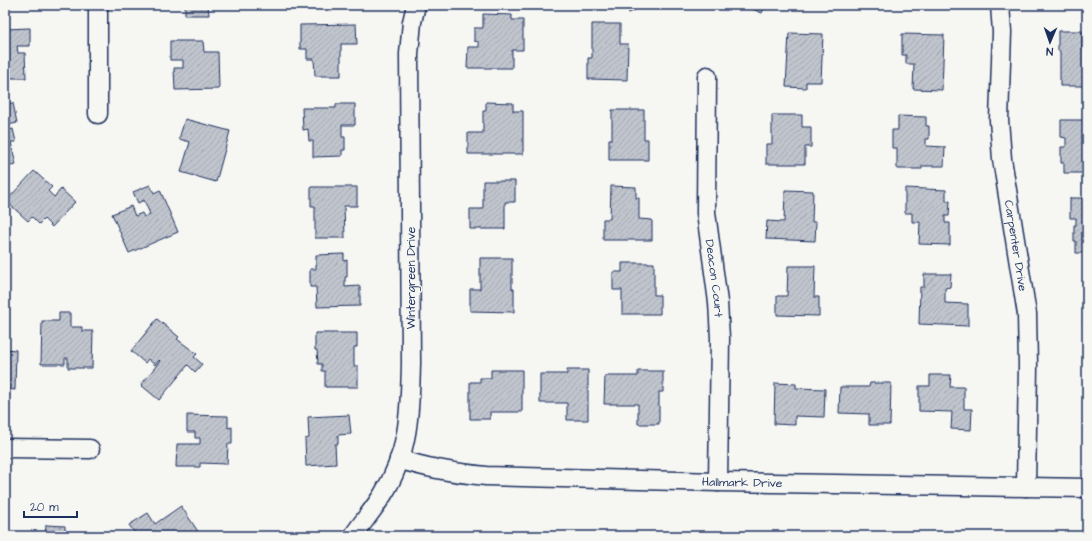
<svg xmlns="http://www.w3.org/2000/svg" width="1092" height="541" viewBox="0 0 1092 541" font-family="'Architects Daughter',sans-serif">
  <defs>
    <pattern id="building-hatch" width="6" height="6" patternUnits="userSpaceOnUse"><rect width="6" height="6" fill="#c0c4cd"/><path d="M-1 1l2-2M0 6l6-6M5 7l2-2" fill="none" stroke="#a4a9b2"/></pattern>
  </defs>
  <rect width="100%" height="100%" fill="#f6f6f2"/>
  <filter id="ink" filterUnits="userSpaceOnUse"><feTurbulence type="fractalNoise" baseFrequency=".025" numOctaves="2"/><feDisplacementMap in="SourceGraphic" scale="8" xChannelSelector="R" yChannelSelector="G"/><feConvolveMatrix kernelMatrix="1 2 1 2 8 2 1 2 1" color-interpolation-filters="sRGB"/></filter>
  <g filter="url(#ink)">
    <g fill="url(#building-hatch)" stroke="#1b2f5e">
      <polygon points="185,5 208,5 209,15 185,15"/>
      <polygon points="626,5 646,5 629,13"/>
      <polygon points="743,5 765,5 762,13"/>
      <polygon points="483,14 512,15 512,20 523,20 523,50 512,50 512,68 467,68 468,47 479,47 479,42 474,41 474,28 483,28"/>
      <polygon points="356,24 357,44 341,44 341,76 315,76 314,59 307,59 307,49 300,49 300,25"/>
      <polygon points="592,24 620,24 620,44 628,44 627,80 588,79 588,58 592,58"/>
      <polygon points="30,28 30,46 17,46 18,53 25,53 26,78 5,78 5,29"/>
      <polygon points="1058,31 1082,31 1082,48 1087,48 1087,86 1060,86 1060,51 1058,51"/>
      <polygon points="789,33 823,34 821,82 806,82 806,88 786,87"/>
      <polygon points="902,34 944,35 942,90 913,89 914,64 906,64 906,55 902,55"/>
      <polygon points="170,41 203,41 204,52 218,52 219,89 175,90 174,68 183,68 183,60 170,60"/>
      <polygon points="486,102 513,103 513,111 523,111 523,154 468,154 468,133 483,133 483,111 486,111"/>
      <polygon points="13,103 17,123 8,125 9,130 13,129 16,142 11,142 16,165 5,167 5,104"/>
      <polygon points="336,104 355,104 355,125 342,125 342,137 345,137 345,150 342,150 342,156 313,157 313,141 309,141 308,129 303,130 302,108 336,108"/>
      <polygon points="612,110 644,110 644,139 648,139 648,160 609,160 609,139 612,139"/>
      <polygon points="772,115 802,115 802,127 811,127 811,147 805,147 805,164 766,164 766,144 772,144"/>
      <polygon points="898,116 926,117 926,126 929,126 929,139 926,139 926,146 945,147 944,166 922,166 922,169 897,169 897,148 892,148 892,130 898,130"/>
      <polygon points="185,119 230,131 216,182 181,172 190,142 179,139"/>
      <polygon points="1061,120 1087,120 1087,173 1064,173 1064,163 1061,163 1061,147 1066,147 1066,138 1061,137"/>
      <polygon points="34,171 52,187 48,191 54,197 61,189 75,202 52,227 44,219 39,224 32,217 28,221 6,201"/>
      <polygon points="483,181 515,181 515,202 505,202 505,229 470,229 470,209 483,209"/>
      <polygon points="150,185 154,193 160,190 178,232 129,253 112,214 131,206 135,216 142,213 144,217 150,214 144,200 138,203 133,192"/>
      <polygon points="611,186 636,187 636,198 639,198 639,219 652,220 652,240 603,240 603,219 610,219"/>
      <polygon points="311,187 357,187 357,206 344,206 345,238 315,238 315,206 311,206"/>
      <polygon points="905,188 946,190 946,201 950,201 949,216 945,216 945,223 950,223 950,245 919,244 920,222 912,222 912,213 905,213"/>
      <polygon points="785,190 813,191 812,222 816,222 815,241 766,239 767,221 784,222"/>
      <polygon points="1070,198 1087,198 1087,253 1076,253 1076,241 1074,241 1074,225 1076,225 1076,218 1070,218"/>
      <polygon points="344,254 344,261 347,260 347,277 345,277 345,287 360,286 360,306 317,307 316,287 310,287 310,269 316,269 316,255"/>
      <polygon points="480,258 512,258 512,289 514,289 514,312 470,311 470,289 480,289"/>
      <polygon points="622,263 654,263 654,295 660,295 660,314 622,314 622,290 613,290 613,272 622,272"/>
      <polygon points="788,266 815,266 814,297 819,297 819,316 777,315 777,296 787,296"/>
      <polygon points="924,274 951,274 950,287 945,288 945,303 968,304 968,326 919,324 920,287 924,287"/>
      <polygon points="1084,303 1087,303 1087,324 1083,324"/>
      <polygon points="59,313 70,313 70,327 82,327 82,331 93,331 92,368 68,368 68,358 65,358 65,364 41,364 42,321 59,321"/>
      <polygon points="157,319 179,337 177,339 197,354 194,357 202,364 195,372 188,365 159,400 141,385 160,361 159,360 155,365 148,359 145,363 131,351"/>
      <polygon points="315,333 357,333 357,347 354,347 354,366 358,366 358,387 325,387 325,371 322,371 322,364 318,364 317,350 315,350"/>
      <polygon points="5,349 16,350 15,390 5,389"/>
      <polygon points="491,370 522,370 522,412 490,412 490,419 470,419 470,382 480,382 480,378 491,378"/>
      <polygon points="567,370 588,370 588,420 567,420 567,403 540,403 540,374 567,374"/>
      <polygon points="638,371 663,371 663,392 659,392 659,424 638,424 638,404 604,404 605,376 638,376"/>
      <polygon points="930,375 951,375 950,387 964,387 964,409 972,409 971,430 951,429 952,412 919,411 919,386 930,386"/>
      <polygon points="775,383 796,384 796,388 825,389 824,417 795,416 795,425 774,424"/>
      <polygon points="870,383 891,383 890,425 869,425 869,414 839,413 840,387 869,387"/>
      <polygon points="1085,396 1087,396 1087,431 1084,431"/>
      <polygon points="187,415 228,416 228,428 232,427 232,444 228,444 227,464 200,463 200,467 176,467 177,444 200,444 200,438 195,438 195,432 187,432"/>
      <polygon points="349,415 351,434 338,435 338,444 335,444 336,464 306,466 305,439 309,438 308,417"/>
      <polygon points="181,506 199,533 194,536 137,536 129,525 148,513 155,524"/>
      <polygon points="46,525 65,526 65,535 71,535 71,536 45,536"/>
    </g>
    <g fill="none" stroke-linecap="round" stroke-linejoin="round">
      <g stroke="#1b2f5e" stroke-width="21">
        <g id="street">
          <polyline points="98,5 98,114"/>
          <path id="s1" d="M1000,5l2,27 -3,88 3,39 25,155 1,52 -2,121"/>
          <path id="s2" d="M707,76l-1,137 12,89 2,36 -2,144"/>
          <polyline points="5,448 90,449"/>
          <path id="s3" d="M399,459c29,10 57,14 87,17l232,6 369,6"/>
          <path d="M353,536c9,-13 20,-26 29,-40 27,-42 28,-84 29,-133l-2,-309 3,-32 4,-17"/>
        </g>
      </g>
      <use href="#street" stroke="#f6f6f2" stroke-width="18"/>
    </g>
  </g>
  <g text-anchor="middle" stroke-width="3" stroke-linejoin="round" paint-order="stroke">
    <g font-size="12" fill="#1b2f5e" stroke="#f6f6f2">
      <text dy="4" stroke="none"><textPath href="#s1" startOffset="242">Carpenter Drive</textPath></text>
      <text transform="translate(411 278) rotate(-90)" y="4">Wintergreen Drive</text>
      <text dy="4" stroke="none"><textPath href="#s2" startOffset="203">Deacon Court</textPath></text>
      <text dy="4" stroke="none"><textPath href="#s3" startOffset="345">Hallmark Drive</textPath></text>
    </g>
  </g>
  <rect width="1092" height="541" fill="none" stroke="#f6f6f2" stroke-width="20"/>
  <rect x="10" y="10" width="1072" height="521" fill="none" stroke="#1b2f5e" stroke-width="1.5" filter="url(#ink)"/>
  <g transform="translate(1050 42) rotate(182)" stroke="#f6f6f2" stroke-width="3" paint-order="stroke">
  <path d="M0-3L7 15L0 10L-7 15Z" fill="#1b2f5e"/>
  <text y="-6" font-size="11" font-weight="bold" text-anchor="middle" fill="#1b2f5e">N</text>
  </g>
  <path d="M24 511v6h53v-6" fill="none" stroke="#1b2f5e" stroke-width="2"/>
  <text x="30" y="511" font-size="12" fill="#1b2f5e" stroke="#f6f6f2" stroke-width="3" paint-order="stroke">20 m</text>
</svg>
